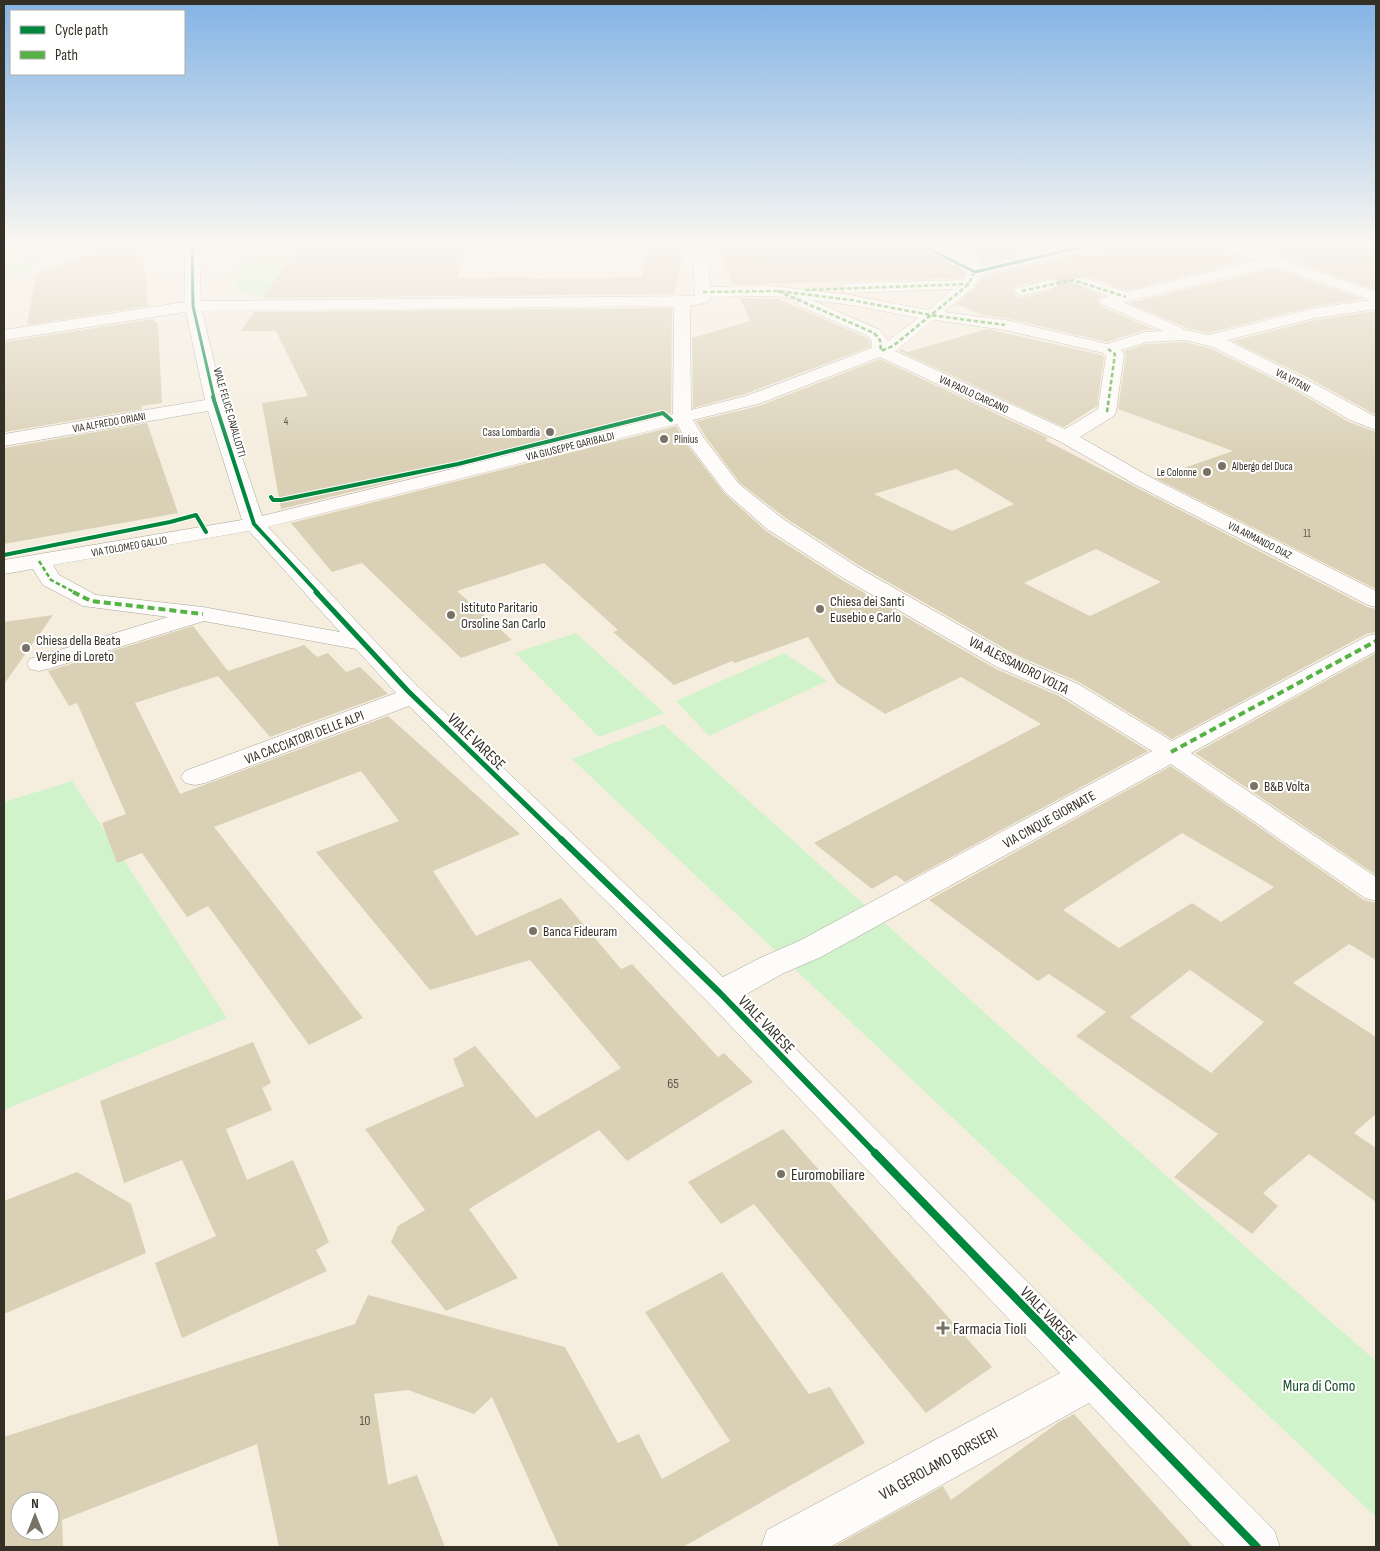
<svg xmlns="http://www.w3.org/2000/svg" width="1380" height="1551" viewBox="0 0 1380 1551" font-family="'Sofia Sans Condensed',sans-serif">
  <rect width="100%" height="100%" fill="#f5eedf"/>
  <g fill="#d1f3cc">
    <polygon points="57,244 86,244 4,279 4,264"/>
    <polygon points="232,244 453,244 379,245 293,295 252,295 238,292"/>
    <polygon points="576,633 664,713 599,737 515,653"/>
    <polygon points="784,653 827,681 709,736 676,701"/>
    <polygon points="663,724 1249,1250 1376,1361 1376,1517 572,759"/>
    <polygon points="72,781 227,1018 4,1110 4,802"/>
  </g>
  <g fill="#dad0b6" fill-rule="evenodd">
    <polygon points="105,244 142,244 148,306 27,325 36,275"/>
    <polygon points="318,244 380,244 379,245 395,245 393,249 467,249 457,278 531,277 531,279 642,277 647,244 680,244 684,249 674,294 263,298 297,248 316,248"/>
    <polygon points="714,244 923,244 926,249 966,267 966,272 963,278 733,285"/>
    <polygon points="946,244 1072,244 983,264 981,259"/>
    <path d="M1103,244h106l43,16 -126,30 -39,-14 -12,1 -4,4 4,4 27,11 -5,4 3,6 55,24h-11l-37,12 -102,-24 -22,-3 -27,-11 19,-16 7,-11 117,-28zM1051,277l9,6 -4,6 -34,9 -6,-2 -4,-5 5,-5z"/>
    <polygon points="1258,244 1376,244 1376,290 1249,246"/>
    <polygon points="1274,268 1362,299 1315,306 1208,333 1187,328 1129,303"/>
    <polygon points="740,298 778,299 867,338 870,342 870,347 745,394 693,408 692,338 750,321"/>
    <polygon points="672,308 671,413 281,509 262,403 308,396 276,331 241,331 254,312"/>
    <polygon points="1376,311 1376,415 1305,376 1232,341 1315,320"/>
    <polygon points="153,319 158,324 162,403 141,406 142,409 4,432 4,342"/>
    <polygon points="987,329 1102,355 1104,357 1097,406 1064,427 899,351 901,349 908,352"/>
    <polygon points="1186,342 1212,349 1291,388 1349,422 1376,432 1376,589 1155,478 1233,451 1118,409 1126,354 1124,351 1147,344"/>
    <path d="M880,359l168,79 -3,2 322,167 9,2v23l-10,2 -194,105 -93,-57 -63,-27 -156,-89 -76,-49 -44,-34 -35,-47 -9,-15 63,-15zM956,469l58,35 -62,27 -78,-37zM1096,549l65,33 -71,34 -66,-33z"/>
    <polygon points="147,423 178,513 4,544 4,448"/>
    <polygon points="676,426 686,443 724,493 766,531 842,580 996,669 1059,696 1148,751 905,882 896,875 872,889 814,843 1041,724 961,677 885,714 837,683 808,637 735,663 732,661 674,685 613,632 618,630 544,563 457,591 512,640 461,658 362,563 332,572 291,523"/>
    <polygon points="53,615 4,684 4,622"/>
    <polygon points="193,626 228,671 304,645 317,657 328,653 346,672 360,667 388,694 270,737 218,676 135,703 180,794 388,716 520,834 433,871 476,936 561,898 621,969 632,964 718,1057 724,1053 753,1082 627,1161 599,1130 469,1209 518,1278 446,1311 391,1242 398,1226 425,1210 365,1129 464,1086 453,1059 475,1046 536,1118 621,1068 530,960 430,990 316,852 399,821 361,771 214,827 363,1018 309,1045 208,906 187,917 142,853 117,863 102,823 126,814 77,703 69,706 48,671"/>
    <polygon points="1376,653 1376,875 1195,753"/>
    <path d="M1171,766l193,134 12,3v57l-27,-16 -56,39 83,54v77l-22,19 22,15v54l-67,-48 -46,39 15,13 -26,28 -78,-57 44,-43 -142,-98 30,-24 -57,-38 -11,7 -109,-81zM1182,833l92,54 -53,35 -29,-19 -73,45 -56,-38zM1190,970l74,52 -53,51 -81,-56z"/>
    <polygon points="253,1042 271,1083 262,1088 272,1110 226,1129 247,1180 293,1160 329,1242 316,1250 327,1271 182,1338 155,1263 216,1236 182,1160 124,1183 100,1101"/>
    <polygon points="783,1129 992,1367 926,1413 754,1204 721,1224 688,1182"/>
    <polygon points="77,1172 131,1204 146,1253 4,1314 4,1201"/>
    <path d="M722,1272l87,122 21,-7 35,56 -182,104h-124l-67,-150 -18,17 -66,-24 -34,4 14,91 29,-10 28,72h-166l-22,-103 -195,76 1,27h-59v-110l351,-113 13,-29 197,52 53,96 21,-9 23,45 68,-38 -85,-129zM20,1501h30v30h-30z"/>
    <polygon points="1074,1414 1193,1547 833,1547 943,1486 951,1500 1059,1422"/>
  </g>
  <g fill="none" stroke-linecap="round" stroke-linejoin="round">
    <polyline stroke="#cfc8ba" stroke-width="16" stroke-dasharray="16 8" stroke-linecap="butt" points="1051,284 1068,280 1081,281"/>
    <g stroke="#a9a498" stroke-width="1">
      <g id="minor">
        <path d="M185,244h14l2,57 494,-5 -2,-48 -9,-1 -2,-3h25l3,43 61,-1 80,9 77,15 25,-21 -106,4 -5,-2 -3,-3 3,-3 5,-2 117,-3 4,-8v-6l-41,-19 -2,-3h18l37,17 2,5 96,-22h23l-2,3 -118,28 -7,12 -30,25 61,8 102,24 38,-12 18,-1 -62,-27 -2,-3 2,-3 7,-2 -32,-12 -3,-3 3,-3h10l40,14 133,-32 -37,-13 -2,-3h19l137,48v17l-61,9 -88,22 77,38 72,39v13l-26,-10 -58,-34 -79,-39 -27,-7 -39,2 -26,8 3,4 -8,58 -2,4 -34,21 70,40 226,114v16l-8,-2 -232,-120 -77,-44 -179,-84 -122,47 -65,16 10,17 36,47 44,35 76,49 156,89 63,27 94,57 195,-105 9,-2v17l-185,102 185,124v24l-11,-3 -194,-134 -350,193 -37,16 -41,23 531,534 6,17h-55l-136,-144 -259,144h-69l6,-17 293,-157 -352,-371 -299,-296 -204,77 -10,2 -10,-2 -4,-6 4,-6 211,-78 -40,-44 -152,-28 -156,48 -9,2 -9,-2 -3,-5 3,-5 138,-42 -85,-11 -40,-21 -10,-16 -29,5v-14l238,-40 -34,-109 -204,35v-12l201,-34 -19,-88 -182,28v-10l181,-28zM1274,266l96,34 -55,8 -107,27 -22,-5 -63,-28zM771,296l31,3 -5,4 2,3 69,30 4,5v7l-126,48 -55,14 -1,-104 19,-4 2,-5zM812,300l39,5 67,13 -30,23 -8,-11zM674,306l-1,108 -411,102 -38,-112 -22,-93zM934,320l71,10 98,23 3,3 -8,53 -33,20 -170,-78zM677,424l10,18 38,50 42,37 76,49 154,89 63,27 92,57 -353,190 -37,16 -39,20 -306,-291 -149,-159zM249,531l91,101 -137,-25 -107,-12 -37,-20 -6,-10z"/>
        <polygon points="1051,279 1056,281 1059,284 1056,287 1022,296 1017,294 1014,291 1017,288"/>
      </g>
    </g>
    <use href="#minor" fill="#fefcfa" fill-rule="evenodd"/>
    <g stroke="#56b245" stroke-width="2.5" stroke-dasharray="4.5 2.5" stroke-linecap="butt">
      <polyline points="805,290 969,284"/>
      <polyline points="778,291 874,333 880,340 881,351 893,346 969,284 975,269"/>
      <polyline points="1022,291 1073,280 1126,297"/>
      <polyline points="703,292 778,291 851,300 930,315 1005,325"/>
      <polyline points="1107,412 1115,354 1108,349"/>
      <polyline points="39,561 51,580 76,593"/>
    </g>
    <g stroke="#56b245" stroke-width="4" stroke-dasharray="7 4" stroke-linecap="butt">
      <polyline points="73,592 91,601 203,614"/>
      <polyline points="1171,752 1376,641"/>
    </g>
    <g stroke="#fff" stroke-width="5">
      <g id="cycleway-far4">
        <polyline points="192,244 193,306 214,398"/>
        <polyline points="919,244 975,272 1094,244"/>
      </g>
    </g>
    <g stroke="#fff" stroke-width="6">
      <g id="cycleway-far3">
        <polyline points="213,397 254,524 318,593"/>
        <polyline points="271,497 273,500 281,500 458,464 663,413 671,420"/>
        <polyline points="4,555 170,522 196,515 206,532"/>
      </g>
    </g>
    <g stroke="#fff" stroke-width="8">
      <polyline id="cycleway-far2" points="316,592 408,691 562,840"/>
    </g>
    <g stroke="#fff" stroke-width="9">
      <polyline id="cycleway-far1" points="561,839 720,993 876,1154"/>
    </g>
    <g stroke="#fff" stroke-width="11">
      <polyline id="cycleway" points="875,1153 1257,1547"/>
    </g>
    <use href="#cycleway-far4" stroke="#00873e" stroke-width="3"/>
    <use href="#cycleway-far3" stroke="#00873e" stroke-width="4"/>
    <use href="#cycleway-far2" stroke="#00873e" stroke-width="5"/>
    <use href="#cycleway-far1" stroke="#00873e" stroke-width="6"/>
    <use href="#cycleway" stroke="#00873e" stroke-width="8"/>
  </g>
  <linearGradient id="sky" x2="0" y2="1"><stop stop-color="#83b3e5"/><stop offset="0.53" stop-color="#faf7f1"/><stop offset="1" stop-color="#faf7f1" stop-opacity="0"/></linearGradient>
  <rect width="1380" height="461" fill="url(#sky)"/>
  <g fill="#787267" stroke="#fff" stroke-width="2">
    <circle cx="550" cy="432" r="5"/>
    <circle cx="664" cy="439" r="5"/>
    <circle cx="1222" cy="466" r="5"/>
    <circle cx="1207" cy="472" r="5"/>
    <circle cx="820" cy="609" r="5"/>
    <circle cx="451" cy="615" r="5"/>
    <circle cx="26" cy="648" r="5"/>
    <circle cx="1254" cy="786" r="5"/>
    <circle cx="533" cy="931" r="5"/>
    <circle cx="781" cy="1174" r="5"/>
    <path d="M940.5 1320.5h5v5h5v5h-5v5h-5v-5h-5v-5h5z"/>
  </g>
  <g text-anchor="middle" stroke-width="4" stroke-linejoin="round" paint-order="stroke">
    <g font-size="11" fill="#353026" stroke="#fff">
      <text transform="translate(1293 380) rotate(28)" y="4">VIA VITANI</text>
      <text transform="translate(974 394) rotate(25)" y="4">VIA PAOLO CARCANO</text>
      <text transform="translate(230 412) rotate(74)" y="4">VIALE FELICE CAVALLOTTI</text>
      <text transform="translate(109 422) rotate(-10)" y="4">VIA ALFREDO ORIANI</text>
      <text transform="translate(570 446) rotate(-14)" y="4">VIA GIUSEPPE GARIBALDI</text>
      <text transform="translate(1260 540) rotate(27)" y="4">VIA ARMANDO DIAZ</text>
      <text transform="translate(129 546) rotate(-10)" y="4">VIA TOLOMEO GALLIO</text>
    </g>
    <g font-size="11" fill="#5e584a">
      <text x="286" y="425">4</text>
      <text x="1307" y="537">11</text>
    </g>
    <g font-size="11" fill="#353026" stroke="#fff" text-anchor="end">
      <text x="540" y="436">Casa Lombardia</text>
      <text x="674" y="443" text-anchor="start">Plinius</text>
      <text x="1232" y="470" text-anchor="start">Albergo del Duca</text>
      <text x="1197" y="476">Le Colonne</text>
    </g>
    <g font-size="14" fill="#353026" stroke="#fff" text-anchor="start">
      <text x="830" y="606">Chiesa dei Santi<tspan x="830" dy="16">Eusebio e Carlo</tspan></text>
      <text x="461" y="612">Istituto Paritario<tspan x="461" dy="16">Orsoline San Carlo</tspan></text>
      <text x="36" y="645">Chiesa della Beata<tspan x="36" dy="16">Vergine di Loreto</tspan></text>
      <text x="1264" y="791">B&amp;B Volta</text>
      <text x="543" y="936">Banca Fideuram</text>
    </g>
    <g font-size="14" fill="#353026" stroke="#fff">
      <text transform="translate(1019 665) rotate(27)" y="5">VIA ALESSANDRO VOLTA</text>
      <text transform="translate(304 737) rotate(-21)" y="5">VIA CACCIATORI DELLE ALPI</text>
      <text transform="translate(1049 819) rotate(-29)" y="5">VIA CINQUE GIORNATE</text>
    </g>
    <g font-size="14" fill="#5e584a">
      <text x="673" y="1088">65</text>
      <text x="365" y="1425">10</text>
    </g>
    <g font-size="16" fill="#353026" stroke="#fff">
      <text transform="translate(477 741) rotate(44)" y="6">VIALE VARESE</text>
      <text transform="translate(767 1024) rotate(46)" y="6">VIALE VARESE</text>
      <text transform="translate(1049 1315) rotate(46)" y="6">VIALE VARESE</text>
      <text transform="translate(938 1463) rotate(-29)" y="6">VIA GEROLAMO BORSIERI</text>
    </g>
    <g font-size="16" fill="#353026" stroke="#fff" text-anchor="start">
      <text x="791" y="1180">Euromobiliare</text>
      <text x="953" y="1334">Farmacia Tioli</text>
    </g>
    <g font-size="16" fill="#165024" stroke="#fff">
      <text x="1319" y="1391">Mura di Como</text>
    </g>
  </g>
  <rect width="1380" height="1551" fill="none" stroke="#353026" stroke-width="10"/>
  <rect x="10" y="10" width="175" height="65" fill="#ffffff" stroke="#aeaca8"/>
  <rect x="20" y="26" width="25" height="8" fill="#00873e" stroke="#aeaca8"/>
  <text x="55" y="35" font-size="15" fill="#353026">Cycle path</text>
  <rect x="20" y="51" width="25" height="8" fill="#56b245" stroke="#aeaca8"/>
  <text x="55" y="60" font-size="15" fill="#353026">Path</text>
  <g transform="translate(35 1516)"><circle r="24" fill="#ffffff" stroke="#aeaca8"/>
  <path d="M0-4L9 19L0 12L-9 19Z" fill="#787267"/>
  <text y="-8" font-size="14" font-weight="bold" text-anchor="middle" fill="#353026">N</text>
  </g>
</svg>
